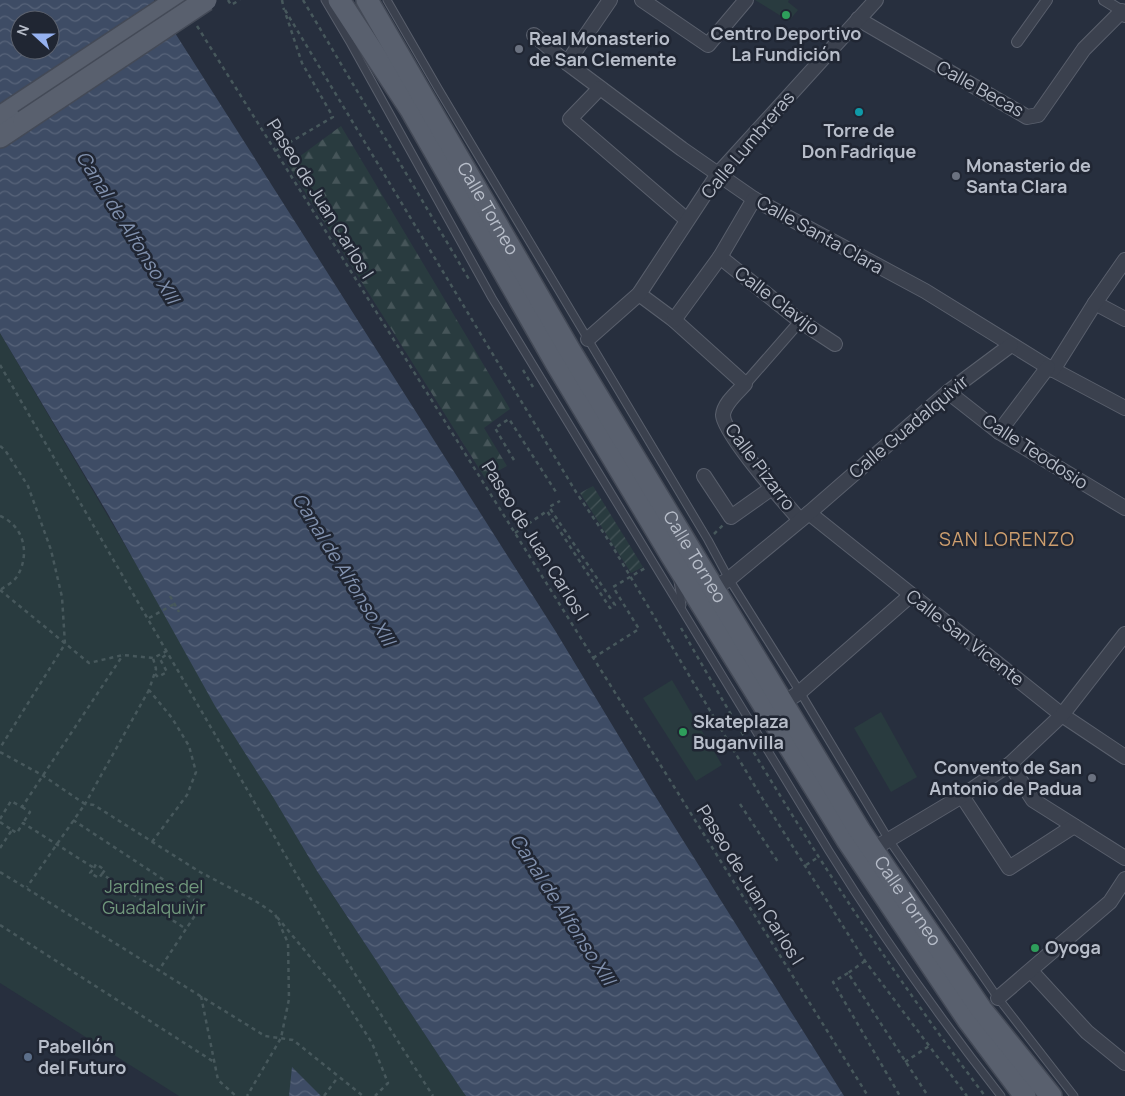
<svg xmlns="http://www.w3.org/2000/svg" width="1125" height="1096" viewBox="0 0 1125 1096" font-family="Manrope,sans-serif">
  <defs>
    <pattern id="forest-firs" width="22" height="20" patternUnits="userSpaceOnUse" patternTransform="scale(1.25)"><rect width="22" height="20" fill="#293b3f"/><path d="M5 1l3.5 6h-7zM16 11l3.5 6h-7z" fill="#465559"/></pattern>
    <pattern id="garden-furrows" width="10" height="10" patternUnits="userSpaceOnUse" patternTransform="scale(1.25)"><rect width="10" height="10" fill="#293b3f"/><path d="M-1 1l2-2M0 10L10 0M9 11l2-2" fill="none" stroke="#465559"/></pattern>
    <pattern id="water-waves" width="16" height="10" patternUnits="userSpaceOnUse" patternTransform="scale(1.25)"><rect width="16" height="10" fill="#3e4c65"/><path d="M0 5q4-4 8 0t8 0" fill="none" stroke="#58647a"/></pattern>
  </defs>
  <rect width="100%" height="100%" fill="#272f3e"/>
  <polygon fill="url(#forest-firs)" points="341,126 510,409 484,428 507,466 485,478 288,165"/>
  <g fill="#293b3f">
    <polygon points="755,0 789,0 788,2 798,10 789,21"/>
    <polygon points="0,333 317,871 466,1096 179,1096 0,983"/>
    <polygon points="672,680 722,765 696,781 643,698"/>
    <polygon points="881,712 917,777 891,792 854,728"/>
  </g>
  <polygon fill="url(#garden-furrows)" points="593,486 643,567 631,573 580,493"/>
  <g fill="url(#water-waves)" fill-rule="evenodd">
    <path d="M0,0h154l402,632 96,159 192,305h-378l-5,-7 -144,-218 -44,-74 -58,-91 -107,-192 -108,-181zM20,20h30v30h-30z"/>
    <polygon points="292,1067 321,1096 289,1096"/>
  </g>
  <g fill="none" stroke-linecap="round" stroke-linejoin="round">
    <g stroke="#595f6c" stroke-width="9">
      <g id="service">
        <path d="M325,0l26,44 141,254 337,553c53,85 110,166 172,245"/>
        <polyline points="387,0 439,90 708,540 729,579 800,692 889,840 998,998 1074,1096"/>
        <polyline points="678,581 682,605"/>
      </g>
    </g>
    <g stroke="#595f6c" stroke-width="12">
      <g id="pedestrian">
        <polyline points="1104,0 1122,11"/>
        <polyline points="1017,42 1047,0"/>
        <polyline points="745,384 800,321"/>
      </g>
    </g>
    <g stroke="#595f6c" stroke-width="16">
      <g id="minor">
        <polyline points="642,0 708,45 746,0"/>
        <polyline points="858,19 1027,117 1038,115 1084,49 1122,11 1125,15"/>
        <polyline points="534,35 567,63 682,149 754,199 925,291 1048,367 1125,408"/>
        <polyline points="567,63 610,0"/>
        <polyline points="600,88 570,119 687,220"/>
        <polyline points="720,257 800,321 835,344"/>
        <path d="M639,294l35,26 71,64c-7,8 -21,19 -22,31 0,18 62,88 77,105"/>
        <polyline points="1095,303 1125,319"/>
        <polyline points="674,320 720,257 754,199"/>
        <polyline points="588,339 639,294 718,174 876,0"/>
        <polyline points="1053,370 1095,303 1125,260"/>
        <polyline points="948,392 999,432 1125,508"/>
        <polyline points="999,432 1048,367"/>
        <polyline points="704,476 731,517 772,488"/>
        <polyline points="809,513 1062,715 1125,757"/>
        <polyline points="708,592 729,579 809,513 948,392 1011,345"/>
        <polyline points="784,703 800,692 911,595"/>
        <polyline points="1010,764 1033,800 1125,858"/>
        <polyline points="962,796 1009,868 1074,826"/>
        <polyline points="865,854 962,796 1010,764 1062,715 1125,634"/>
        <polyline points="1031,971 1087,1032 1125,1063"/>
        <polyline points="998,998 1110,902 1125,879"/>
      </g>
    </g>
    <g stroke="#444a57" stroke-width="24">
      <g id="primary">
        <polyline points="339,0 411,110 556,363 671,555 847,840 968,1020 1025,1096"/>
        <path id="s1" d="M367,0l202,349 291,482 121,178 70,87"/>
        <polyline points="0,117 177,0"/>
        <polyline points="0,137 24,121"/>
      </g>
    </g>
    <g stroke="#47585c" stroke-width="2.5" stroke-dasharray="4 4" stroke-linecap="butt">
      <polyline points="228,0 231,5 240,0"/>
      <polyline points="282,0 284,10"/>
      <polyline points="303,0 470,281"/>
      <polyline points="285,10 576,492 611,544 759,793 865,961 967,1096"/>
      <polyline points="197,26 868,1096"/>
      <polyline points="275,151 333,117 302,63 286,15"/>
      <polyline points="0,365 348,963 433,1096"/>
      <polyline points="523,370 533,387"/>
      <polyline points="0,446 5,450 28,486 51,550 62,597 65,644 0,748"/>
      <polyline points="514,460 495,428 509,419 556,492"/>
      <path d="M0,516c24,10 30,37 18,59 -3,6 -12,11 -18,15"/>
      <polyline points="515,533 547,511 610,608 615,605 549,507 560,501"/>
      <polyline points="714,534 723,525"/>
      <polyline points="0,590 89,663 123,655 153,658 167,651"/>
      <polyline points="170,596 179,612"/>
      <polyline points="149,618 174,604"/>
      <path d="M681,628c92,162 191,319 304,468"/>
      <polyline points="593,658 639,629 613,587 647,567"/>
      <polyline points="155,674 158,677 167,672 160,659 169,653"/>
      <polyline points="149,690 85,804 94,805 200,872 257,902 275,914 288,943 289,999 281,1038 247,1096"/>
      <polyline points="0,752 42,775 85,804 27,887"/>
      <polyline points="740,804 778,862"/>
      <polyline points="22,807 30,812 23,823"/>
      <polyline points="0,819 11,801 22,807 123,655"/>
      <polyline points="73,820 202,905 186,929"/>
      <polyline points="0,822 12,830 0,848"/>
      <polyline points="12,830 17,833 23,823 94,868 90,873 99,878 102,874 186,929 159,970"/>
      <polyline points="152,842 187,795 196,772 189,746 172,718 149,690 156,669 153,658"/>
      <polyline points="806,865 817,858"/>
      <polyline points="94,868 96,864 105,870 102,874"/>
      <polyline points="0,872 265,1036 293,1040 363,1096"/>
      <polyline points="277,917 340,993 372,1043 388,1083 375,1096"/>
      <polyline points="0,925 214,1062"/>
      <polyline points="865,961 848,973 928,1096"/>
      <polyline points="848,973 833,982 900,1096"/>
      <polyline points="201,996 218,1080 236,1096"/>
      <polyline points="905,1062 929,1046"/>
      <polyline points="324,1096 338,1077"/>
    </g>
    <use href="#service" stroke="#3b414e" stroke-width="7"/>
    <use href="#pedestrian" stroke="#3b414e" stroke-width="10"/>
    <use href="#minor" stroke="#3b414e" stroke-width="14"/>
    <use href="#primary" stroke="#59606e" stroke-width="21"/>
    <g stroke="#444a57" stroke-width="24" stroke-linecap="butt">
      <polyline id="primary-bridge" points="24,121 206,0"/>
    </g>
    <use href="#primary-bridge" stroke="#59606e" stroke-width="21"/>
  </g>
  <g fill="#2e9e5b" stroke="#202633" stroke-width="2">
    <circle cx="786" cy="15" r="5"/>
    <circle cx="683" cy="732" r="5"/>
    <circle cx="1035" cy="948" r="5"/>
  </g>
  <g fill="#6b7280" stroke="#202633" stroke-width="2">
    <circle cx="519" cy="49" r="5"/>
    <circle cx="956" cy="176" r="5"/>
    <circle cx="1092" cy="778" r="5"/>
  </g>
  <circle fill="#0f9aa8" stroke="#202633" stroke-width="2" cx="859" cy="112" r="5"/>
  <circle fill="#5c6f8a" stroke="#202633" stroke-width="2" cx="28" cy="1057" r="5"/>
  <g text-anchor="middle" stroke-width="5" stroke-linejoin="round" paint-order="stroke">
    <g font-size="18" font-weight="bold" fill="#b7bdc9" stroke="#202633" text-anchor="start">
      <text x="786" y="40" text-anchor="middle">Centro Deportivo<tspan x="786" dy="21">La Fundición</tspan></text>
      <text x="529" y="45">Real Monasterio<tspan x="529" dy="21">de San Clemente</tspan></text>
      <text x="859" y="137" text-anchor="middle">Torre de<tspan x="859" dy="21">Don Fadrique</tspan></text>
      <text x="966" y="172">Monasterio de<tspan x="966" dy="21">Santa Clara</tspan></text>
      <text x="693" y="728">Skateplaza<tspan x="693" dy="21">Buganvilla</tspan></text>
      <text x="1082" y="774" text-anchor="end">Convento de San<tspan x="1082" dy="21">Antonio de Padua</tspan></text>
      <text x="1045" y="954">Oyoga</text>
      <text x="38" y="1053">Pabellón<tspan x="38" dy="21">del Futuro</tspan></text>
    </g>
    <g font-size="18" fill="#b7bdc9" stroke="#202633">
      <text transform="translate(980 89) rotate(29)" y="6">Calle Becas</text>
      <text transform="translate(748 145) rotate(-50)" y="6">Calle Lumbreras</text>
      <text transform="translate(320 199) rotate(58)" y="6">Paseo de Juan Carlos I</text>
      <text dy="6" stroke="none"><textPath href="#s1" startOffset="241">Calle Torneo</textPath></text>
      <text transform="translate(820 235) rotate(29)" y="6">Calle Santa Clara</text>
      <text transform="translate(777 301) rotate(37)" y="6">Calle Clavijo</text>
      <text transform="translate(909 427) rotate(-40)" y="6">Calle Guadalquivir</text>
      <text transform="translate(1035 452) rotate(33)" y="6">Calle Teodosio</text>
      <text transform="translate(760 467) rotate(53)" y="6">Calle Pizarro</text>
      <text transform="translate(535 541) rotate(58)" y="6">Paseo de Juan Carlos I</text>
      <text dy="6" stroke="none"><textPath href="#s1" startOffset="646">Calle Torneo</textPath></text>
      <text transform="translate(965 638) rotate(38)" y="6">Calle San Vicente</text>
      <text transform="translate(750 885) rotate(58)" y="6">Paseo de Juan Carlos I</text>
      <text dy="6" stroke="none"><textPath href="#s1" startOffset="1051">Calle Torneo</textPath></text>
    </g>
    <g font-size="18" fill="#70987c" stroke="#202633">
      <text x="154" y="893">Jardines del<tspan x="154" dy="21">Guadalquivir</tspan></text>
    </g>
    <g font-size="19" font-style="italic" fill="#8191ae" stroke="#202633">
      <text transform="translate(128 227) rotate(58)" y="7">Canal de Alfonso XIII</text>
      <text transform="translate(344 569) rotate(58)" y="7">Canal de Alfonso XIII</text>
      <text transform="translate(563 909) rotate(57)" y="7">Canal de Alfonso XIII</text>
    </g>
    <g font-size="19" letter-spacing="1" fill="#cd9e6e" stroke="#202633">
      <text x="1007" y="546">SAN LORENZO</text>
    </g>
  </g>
  <g transform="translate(35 35) rotate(291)"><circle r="24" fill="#202633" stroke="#5c626f"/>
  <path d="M0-4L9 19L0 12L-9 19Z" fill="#95b1f0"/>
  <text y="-8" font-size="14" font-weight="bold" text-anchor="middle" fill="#b7bdc9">N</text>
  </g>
</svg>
